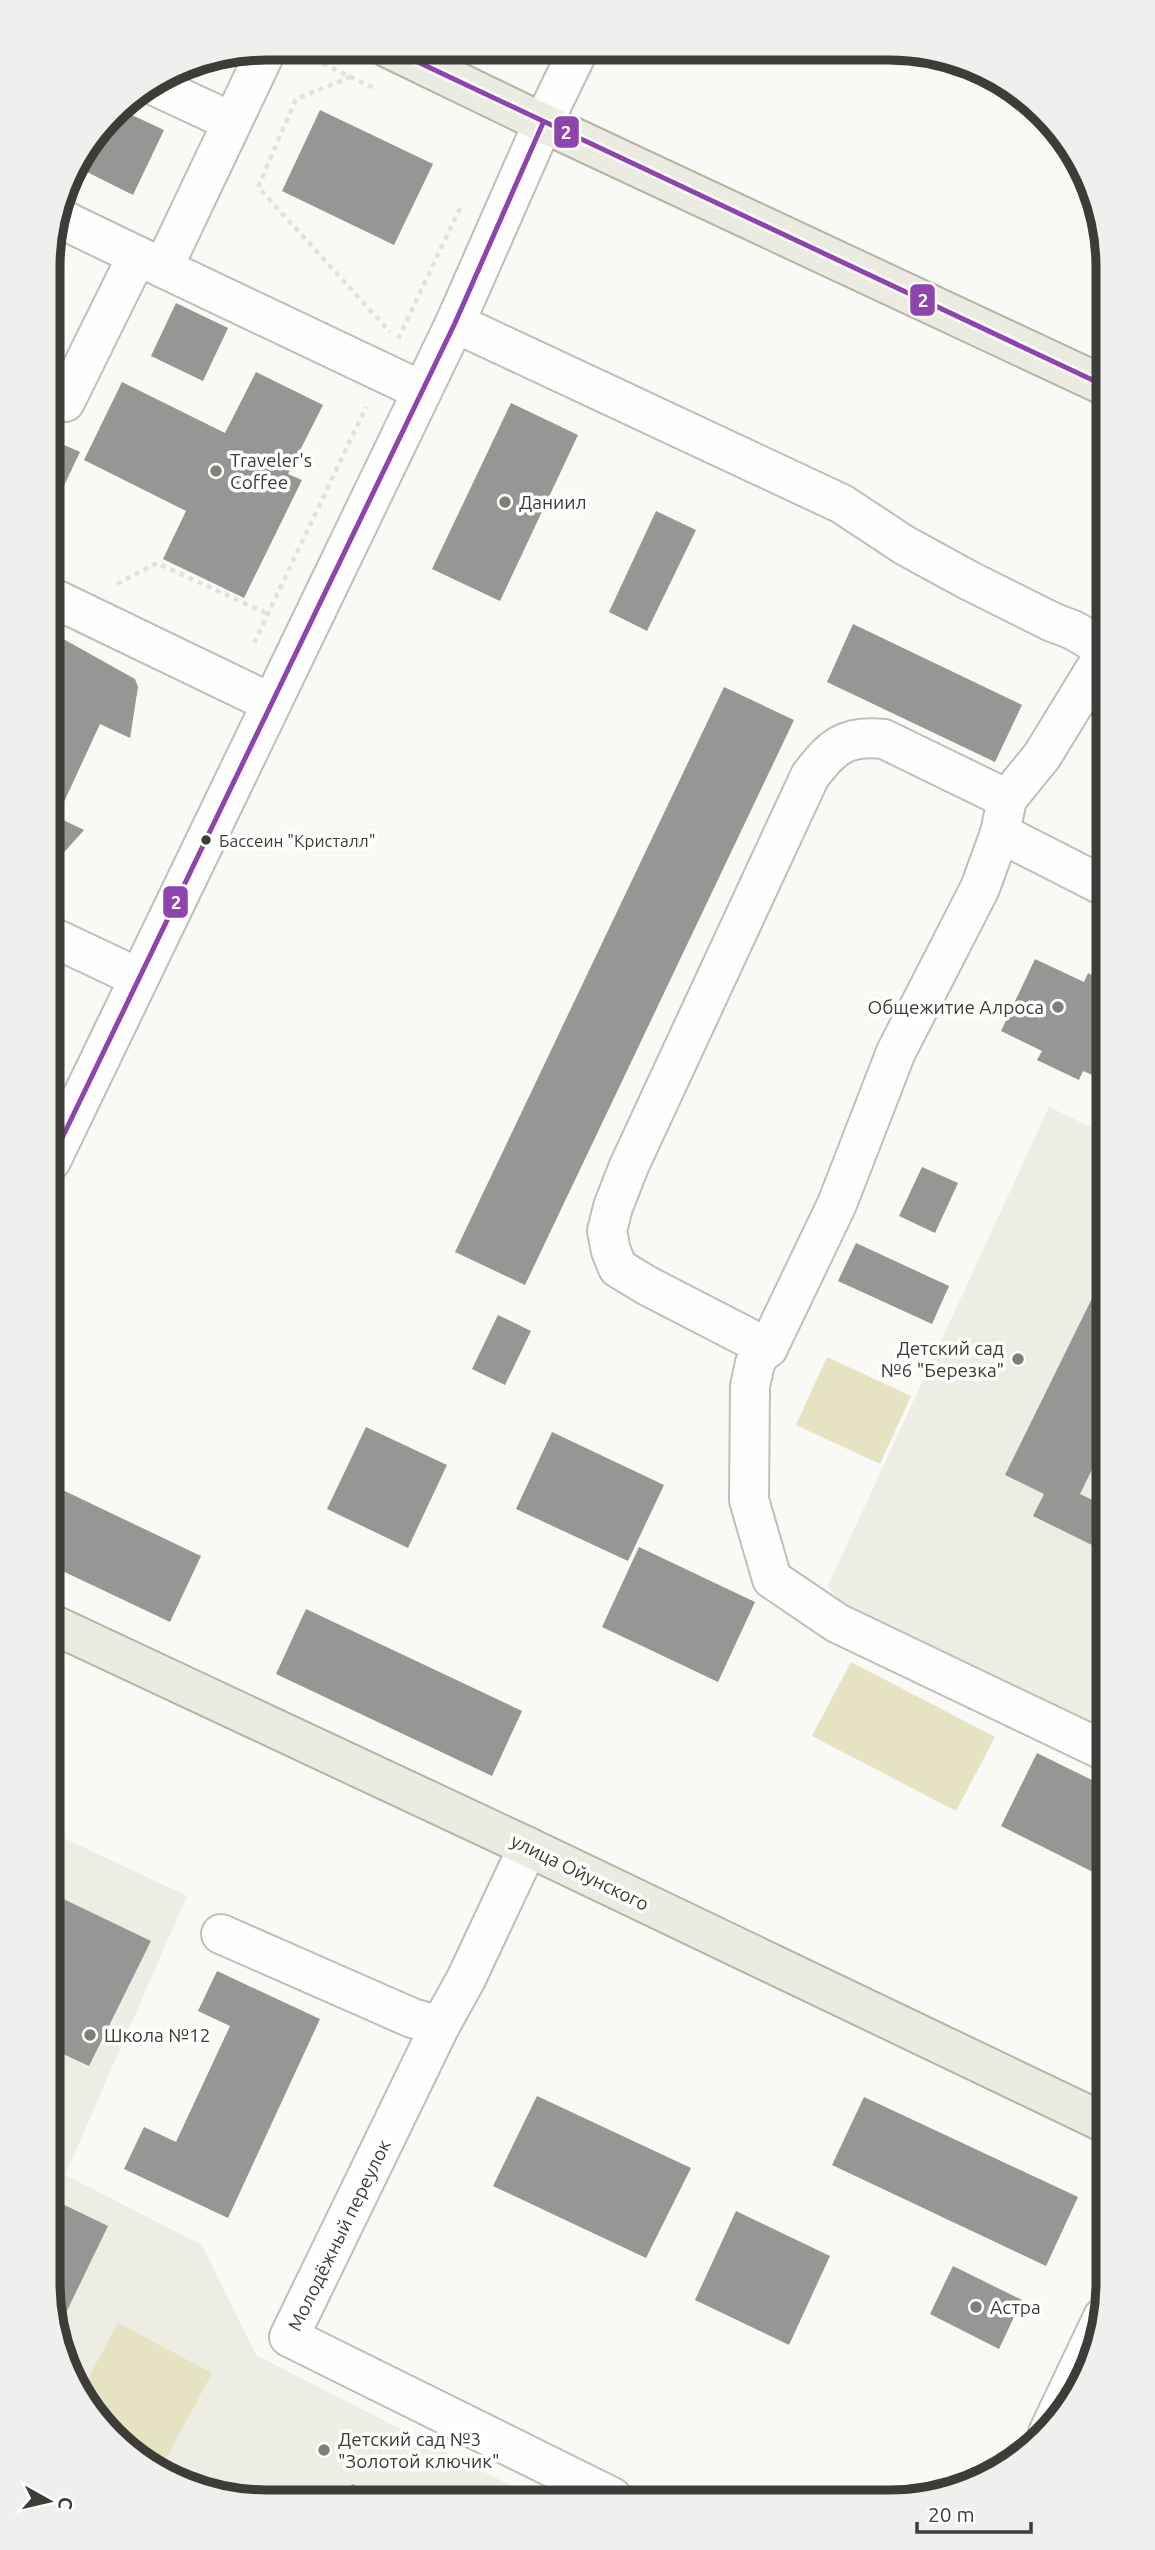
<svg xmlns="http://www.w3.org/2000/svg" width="1155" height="2550" viewBox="0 0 1155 2550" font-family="Ubuntu,sans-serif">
  <rect width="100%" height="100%" fill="#f9f9f5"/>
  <g fill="#edede4">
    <polygon points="1049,1107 1103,1133 1105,1737 849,1613 828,1586"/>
    <polygon points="53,1833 187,1896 65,2175 202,2245 256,2355 533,2497 224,2499 122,2448 84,2405 55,2340"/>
  </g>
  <g fill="#e5e3c2">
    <polygon points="827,1357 911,1396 880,1464 796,1425"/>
    <polygon points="851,1662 995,1737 956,1811 812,1736"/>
    <polygon points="118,2323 212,2373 161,2468 122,2448 84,2405 79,2395"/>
  </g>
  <g fill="#969694">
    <polygon points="117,108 164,130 133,195 73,165"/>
    <polygon points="320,110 433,164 394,245 282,191"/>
    <polygon points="176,303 228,328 203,381 151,356"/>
    <polygon points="256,372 323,405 288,474 302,480 244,598 163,559 186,511 84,460 122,382 225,433"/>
    <polygon points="511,403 578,435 500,601 432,569"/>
    <polygon points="48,438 80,452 49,517"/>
    <polygon points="656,511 696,530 647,631 609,612"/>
    <polygon points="853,624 1022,705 995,762 827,682"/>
    <polygon points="49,631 135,679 138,687 130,738 100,724 57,817 84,830 50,868"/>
    <polygon points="724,687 794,720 525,1285 455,1252"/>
    <polygon points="1035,959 1084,982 1088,973 1103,981 1103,1069 1099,1078 1083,1071 1079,1080 1037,1060 1042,1051 1001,1031"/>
    <polygon points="922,1167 958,1183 935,1233 899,1216"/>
    <polygon points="856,1243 949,1286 932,1324 838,1281"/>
    <polygon points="1104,1274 1104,1445 1080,1494 1105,1506 1105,1524 1094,1546 1033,1516 1044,1494 1005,1475"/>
    <polygon points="498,1315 531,1331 505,1385 472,1369"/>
    <polygon points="366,1427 447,1465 408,1548 327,1509"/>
    <polygon points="552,1432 664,1485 628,1561 516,1509"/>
    <polygon points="52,1485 201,1556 170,1622 52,1566"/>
    <polygon points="639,1547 755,1602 718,1682 602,1627"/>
    <polygon points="306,1609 522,1711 492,1776 276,1674"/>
    <polygon points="1037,1753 1106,1787 1106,1865 1101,1876 1001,1826"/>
    <polygon points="53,1894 151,1941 89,2066 59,2052 54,2061"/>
    <polygon points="217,1971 320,2019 228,2218 124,2169 144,2127 176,2142 230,2026 198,2011"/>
    <polygon points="537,2096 691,2168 646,2258 493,2186"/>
    <polygon points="864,2097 1078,2197 1046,2266 832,2165"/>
    <polygon points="54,2200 108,2226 60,2325 55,2323"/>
    <polygon points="736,2211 830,2256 789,2345 695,2300"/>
    <polygon points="953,2266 1022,2300 999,2349 930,2314"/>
    <polygon points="352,2484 383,2498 345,2498"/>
  </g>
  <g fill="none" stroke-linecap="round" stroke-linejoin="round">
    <g stroke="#bebebb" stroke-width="42">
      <g id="minor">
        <polyline points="151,84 232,122"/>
        <polyline points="57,217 163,268 268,47"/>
        <polyline points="163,268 422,391"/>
        <polyline points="455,323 842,504 904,545 968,580 1052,622 1073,630 1102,647"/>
        <polyline points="48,394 65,402 137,256"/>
        <polyline points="49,596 271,703"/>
        <polyline points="1102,658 1042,756 1007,799 1000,833 980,888 896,1052 837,1204 768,1348 761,1353 755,1363 750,1386 749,1500 772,1579 837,1623 1105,1751"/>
        <polyline points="1000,833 1102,885"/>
        <polyline points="50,936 139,978"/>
        <polyline points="51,1161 455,323 543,123 579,49"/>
        <path d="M768,1348l-122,-63 -28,-17 -7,-17 -4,-20 6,-24 16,-41 181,-390c22,-29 35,-41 74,-37l123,60"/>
        <polyline points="528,1847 466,1979 440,2026 289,2337 612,2497"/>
        <polyline points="221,1934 412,2018 440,2026"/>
        <polyline points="1048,2433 1103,2317"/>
      </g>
    </g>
    <g stroke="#b5b4a3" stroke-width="42">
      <g id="major">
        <polyline points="388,48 543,123 1101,384"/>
        <polyline points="52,1624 528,1847 1107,2124"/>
      </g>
    </g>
    <g stroke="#e1e1e1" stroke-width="4.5" stroke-dasharray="5 5" stroke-linecap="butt">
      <polyline points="305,55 376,89"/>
      <polyline points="351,77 296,99 258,187 390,332"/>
      <polyline points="398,339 460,208"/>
      <polyline points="117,584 157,563 268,614"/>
      <polyline points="254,643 366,407"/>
    </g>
    <use href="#minor" stroke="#fefefe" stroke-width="38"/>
    <use href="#major" stroke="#ebebe1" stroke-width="38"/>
    <g stroke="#fffffe" stroke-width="10">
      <g id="bus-1">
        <polyline points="388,48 1101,384"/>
        <polyline points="51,1161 455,323 543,123"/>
        <polyline points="1048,2432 1103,2318"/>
      </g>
    </g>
    <use href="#bus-1" stroke="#8e44ad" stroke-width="5"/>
  </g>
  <g fill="#7e7e7b" stroke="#fffffe" stroke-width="2.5">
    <circle cx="216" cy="471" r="7"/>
    <circle cx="505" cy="502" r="7"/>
    <circle cx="1058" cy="1007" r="7"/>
    <circle cx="1018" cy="1359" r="7"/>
    <circle cx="90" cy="2035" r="7"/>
    <circle cx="976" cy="2307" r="7"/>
    <circle cx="324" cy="2450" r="7"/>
  </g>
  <circle fill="#3c3c39" stroke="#fffffe" stroke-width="2.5" cx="206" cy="840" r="6"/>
  <g text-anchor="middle" stroke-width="7" stroke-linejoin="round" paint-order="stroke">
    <g font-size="17" fill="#3c3c39" stroke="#fffffe" text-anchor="start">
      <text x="219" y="847">Бассеин "Кристалл"</text>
    </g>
    <g font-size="19" fill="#3c3c39" stroke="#fffffe" text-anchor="start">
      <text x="230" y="467">Traveler's<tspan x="230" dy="22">Coffee</tspan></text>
      <text x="519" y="509">Даниил</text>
      <text x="1044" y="1014" text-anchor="end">Общежитие Алроса</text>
      <text x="1004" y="1355" text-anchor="end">Детский сад<tspan x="1004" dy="22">№6 "Березка"</tspan></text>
      <text x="104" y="2042">Школа №12</text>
      <text x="990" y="2314">Астра</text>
      <text x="338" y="2446">Детский сад №3<tspan x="338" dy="22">"Золотой ключик"</tspan></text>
    </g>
    <g font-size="19" fill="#3c3c39" stroke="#fffffe">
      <text transform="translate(580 1872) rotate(26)" y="7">улица Ойунского</text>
      <text transform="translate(339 2235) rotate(-64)" y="7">Молодёжный переулок</text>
    </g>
  </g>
  <path d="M0 0H1155V2550H0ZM267 60H889A207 207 0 0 1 1096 267V2283A207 207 0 0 1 889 2490H267A207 207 0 0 1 60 2283V267A207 207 0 0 1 267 60Z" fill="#efefee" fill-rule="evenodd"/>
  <path fill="none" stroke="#3c3c39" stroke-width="9" d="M267 60H889A207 207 0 0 1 1096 267V2283A207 207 0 0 1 889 2490H267A207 207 0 0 1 60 2283V267A207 207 0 0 1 267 60Z"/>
  <g stroke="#fffffe" stroke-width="2.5">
    <rect x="553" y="115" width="27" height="34" rx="7" fill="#8e44ad"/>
    <rect x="909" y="283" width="27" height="34" rx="7" fill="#8e44ad"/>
    <rect x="162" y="885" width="27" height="34" rx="7" fill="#8e44ad"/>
  </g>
  <g font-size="19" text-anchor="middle" font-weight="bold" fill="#fff">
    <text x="566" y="139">2</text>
    <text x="923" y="307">2</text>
    <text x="176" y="909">2</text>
  </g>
  <g transform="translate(49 2501) rotate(98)" stroke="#fffffe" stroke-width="5" paint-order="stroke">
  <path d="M0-5L12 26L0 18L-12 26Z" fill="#3c3c39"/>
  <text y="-10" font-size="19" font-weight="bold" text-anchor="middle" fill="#3c3c39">С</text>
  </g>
  <path d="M917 2522v10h114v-10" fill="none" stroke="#3c3c39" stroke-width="3.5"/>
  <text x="928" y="2522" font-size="21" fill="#3c3c39" stroke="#fffffe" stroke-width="5" paint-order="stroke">20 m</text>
</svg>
